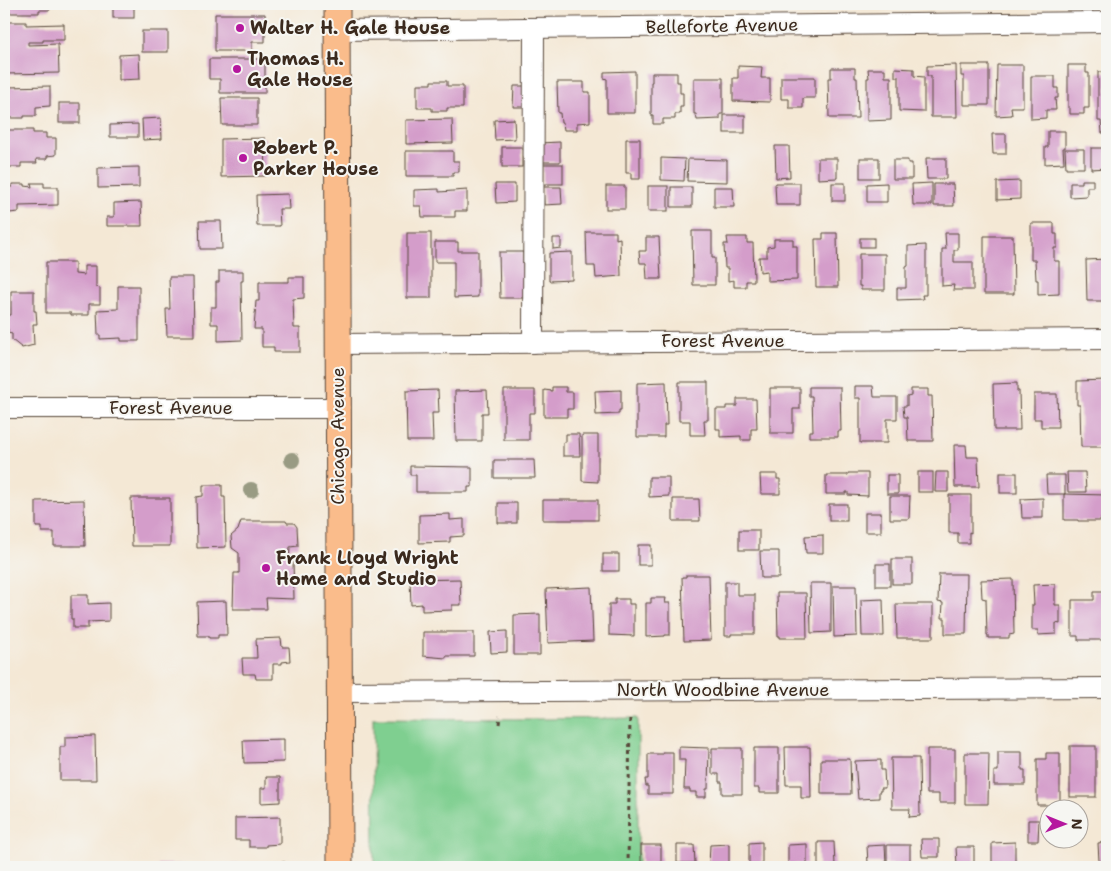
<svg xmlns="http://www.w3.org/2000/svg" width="1111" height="871" viewBox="0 0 1111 871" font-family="'Shantell Sans',sans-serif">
  <rect width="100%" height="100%" fill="#f6f6f2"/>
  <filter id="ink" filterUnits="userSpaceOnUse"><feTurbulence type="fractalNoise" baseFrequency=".02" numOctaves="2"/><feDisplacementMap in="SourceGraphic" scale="10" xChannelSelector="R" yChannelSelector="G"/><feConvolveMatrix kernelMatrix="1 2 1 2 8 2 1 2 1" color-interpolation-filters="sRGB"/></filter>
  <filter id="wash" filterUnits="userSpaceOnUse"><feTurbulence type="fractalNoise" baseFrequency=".0096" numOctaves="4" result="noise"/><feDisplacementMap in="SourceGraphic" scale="20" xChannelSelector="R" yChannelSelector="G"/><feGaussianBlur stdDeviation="1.12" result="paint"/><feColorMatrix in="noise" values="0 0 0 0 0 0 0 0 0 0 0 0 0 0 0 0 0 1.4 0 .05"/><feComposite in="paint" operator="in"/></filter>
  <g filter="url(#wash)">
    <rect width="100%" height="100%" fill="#f4e8d5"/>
    <polygon fill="#7fcf90" stroke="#5d7c57" points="373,718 540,719 638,718 638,867 374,867"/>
    <g id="blocks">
      <g fill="#d49dca">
        <polygon points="4,4 50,4 50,10 39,10 39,13 4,13"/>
        <rect x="113" y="4" width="21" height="14"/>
        <polygon points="215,14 265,14 265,42 252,42 252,51 215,51"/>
        <polygon points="4,22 26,22 26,25 64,24 64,40 43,40 43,42 28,42 28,45 58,44 59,73 4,74"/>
        <rect x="142" y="31" width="26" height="21"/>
        <polygon points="139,54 140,79 119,80 119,55"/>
        <polygon points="209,59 265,59 265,93 220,93 220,79 209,79"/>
        <polygon points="956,65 957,117 931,117 931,76 927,76 927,66"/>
        <polygon points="961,65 989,65 989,105 964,105 964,76 961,76"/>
        <polygon points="997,65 1023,65 1023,107 1011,107 1012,115 996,116"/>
        <polygon points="1068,65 1086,65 1086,73 1089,73 1089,108 1084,108 1084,114 1070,114 1070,108 1068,108"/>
        <polygon points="738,66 762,67 761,78 770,78 770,102 733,101 733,78 738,78"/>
        <polygon points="831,68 855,68 855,78 857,78 858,118 829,118 828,78 831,78"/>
        <polygon points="895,68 914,69 914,76 924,77 924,112 899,111 899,77 895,77"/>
        <polygon points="868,69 885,69 885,77 891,77 891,120 867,121 867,78 869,78"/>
        <polygon points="635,71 635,113 607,113 607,79 604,78 604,72"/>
        <polygon points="1098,72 1107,72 1107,133 1102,133 1101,121 1098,121"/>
        <polygon points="652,73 677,73 677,82 680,82 680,93 683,93 683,107 680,107 680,114 675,114 675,119 663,119 663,124 653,124 653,115 651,115 651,82 652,82"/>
        <polygon points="1031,76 1055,76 1055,88 1058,88 1058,98 1055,98 1056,110 1046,110 1046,118 1031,119"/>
        <polygon points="781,77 815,77 815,98 803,98 803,108 789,108 789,99 781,99"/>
        <polygon points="694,78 723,78 723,114 720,114 720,119 697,120 696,114 694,114"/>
        <polygon points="431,81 447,81 447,86 463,86 463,108 447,108 447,111 432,111 432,108 417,108 417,84 431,84"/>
        <polygon points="557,82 584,82 584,92 590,92 590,122 577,123 577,130 564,130 563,123 561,123 560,113 558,113"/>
        <polygon points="4,83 8,83 8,87 50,86 50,106 36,107 36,116 24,116 24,118 4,118"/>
        <polygon points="514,86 524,86 524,107 513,107"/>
        <polygon points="221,98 257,98 257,125 222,125"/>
        <rect x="59" y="103" width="21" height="20"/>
        <rect x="724" y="115" width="21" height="18"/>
        <polygon points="161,118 162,139 143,140 142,119"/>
        <polygon points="452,119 453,143 406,144 406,120"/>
        <polygon points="514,119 515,139 495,140 494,120"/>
        <polygon points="138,124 138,137 110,137 110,125"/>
        <polygon points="4,130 33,130 33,133 46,133 46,138 56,138 56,155 47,156 47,159 36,159 37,163 21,163 21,167 4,167"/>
        <polygon points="1048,131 1065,131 1065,148 1063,148 1064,163 1045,164 1045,147 1048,147"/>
        <polygon points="992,134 1006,134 1006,154 993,154"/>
        <polygon points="265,138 266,176 221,177 221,139"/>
        <polygon points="626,139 640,139 640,179 631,179 631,173 626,173"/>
        <polygon points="560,142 560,162 540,162 539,143"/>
        <polygon points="775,146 789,146 790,177 776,178"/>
        <rect x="502" y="147" width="20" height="20"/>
        <polygon points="1091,148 1107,148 1107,168 1091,169"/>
        <polygon points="1065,149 1084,149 1084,168 1066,168"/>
        <polygon points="406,151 453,151 453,161 459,161 459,172 453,172 453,176 406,176"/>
        <polygon points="661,158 685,159 684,181 661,180"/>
        <polygon points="818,158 837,158 837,178 818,179"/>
        <rect x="860" y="158" width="19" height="20"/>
        <polygon points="926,158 946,158 946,179 927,179"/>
        <polygon points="688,159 727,160 727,182 687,181"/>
        <polygon points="893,160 908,160 908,163 912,163 912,179 893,179"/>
        <rect x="543" y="164" width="20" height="20"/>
        <polygon points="139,167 139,187 98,188 98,168"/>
        <polygon points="1082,180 1093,180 1093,187 1087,187 1087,196 1070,197 1070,183 1082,183"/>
        <polygon points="1020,181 1020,199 997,200 997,182"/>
        <polygon points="31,183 44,183 44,187 58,187 58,205 19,206 19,212 9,213 9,207 4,207 4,187 12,187 12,184 25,184 25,186 32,187"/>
        <polygon points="775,183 800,183 800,205 776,205"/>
        <rect x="832" y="183" width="13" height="18"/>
        <polygon points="887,183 887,202 867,202 867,184"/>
        <polygon points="932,183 932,205 913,205 912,184"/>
        <polygon points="495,184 515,184 515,202 496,203"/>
        <polygon points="934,184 953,184 954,206 934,206"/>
        <rect x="606" y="186" width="19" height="23"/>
        <rect x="648" y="186" width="20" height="25"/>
        <polygon points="543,187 561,187 562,204 544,205"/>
        <rect x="671" y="187" width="21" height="20"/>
        <polygon points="714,187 733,187 734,207 714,207"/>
        <polygon points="439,189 439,192 467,190 467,211 455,211 455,217 422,217 421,206 414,206 414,190"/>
        <polygon points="288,194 289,209 279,209 280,226 257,226 256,195"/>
        <polygon points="141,202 142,226 107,226 107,217 114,217 114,203"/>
        <polygon points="199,221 221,221 222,249 200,249"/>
        <polygon points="1031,223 1054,223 1054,234 1057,234 1057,248 1054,248 1054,261 1059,261 1059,294 1038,295 1038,280 1036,280 1035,260 1031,260"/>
        <polygon points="692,231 712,231 712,258 715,258 715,285 693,285"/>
        <polygon points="586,232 616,232 616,239 620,238 621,276 596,278 595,266 587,266"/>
        <rect x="407" y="233" width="24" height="65"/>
        <polygon points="823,233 837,233 838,287 816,287 815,239 823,239"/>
        <polygon points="945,233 958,233 958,250 954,250 954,262 973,262 973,290 953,290 954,285 942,286 942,249 946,249"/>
        <polygon points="984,236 1013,236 1014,294 984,294"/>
        <polygon points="646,237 659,237 661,279 647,279 646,263 640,263 639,251 646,251"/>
        <polygon points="727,237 747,237 747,243 753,243 754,281 746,281 746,287 734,287 734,280 728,281 728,268 725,268 724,244 728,244"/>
        <polygon points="553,238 561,238 561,248 553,249"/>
        <rect x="860" y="238" width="14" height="9"/>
        <polygon points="774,239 793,239 793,246 797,246 797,280 767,281 767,271 760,272 759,257 767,257 767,247 774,246"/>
        <polygon points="435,242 458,242 458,251 478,251 478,297 454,298 454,262 435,262"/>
        <polygon points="926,245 926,295 922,295 923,299 897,300 897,288 906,288 906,267 908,266 908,246"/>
        <polygon points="499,252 523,252 524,298 500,298"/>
        <polygon points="572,252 572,280 549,281 549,253"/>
        <polygon points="859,254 885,254 885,290 861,290 861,286 859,286"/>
        <polygon points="1107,259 1107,301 1087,301 1086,260"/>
        <polygon points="46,262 75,262 75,274 84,275 84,266 96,266 96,287 100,288 100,304 89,304 89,315 71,315 71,313 46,313"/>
        <polygon points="219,271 243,271 243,281 241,281 242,340 218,341 218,324 211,324 211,307 216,307 216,282 219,282"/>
        <polygon points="169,277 193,277 194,336 167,336 166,309 170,309"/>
        <polygon points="289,277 304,277 304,298 293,299 294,328 300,328 300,352 274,352 274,347 262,347 262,329 254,329 256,301 259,301 259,282 289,282"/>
        <polygon points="118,286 139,286 139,341 121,341 121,338 100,339 100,335 98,335 97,310 118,309"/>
        <polygon points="11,291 34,291 34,311 36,311 37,324 33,324 34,345 22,348 12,340 12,334 8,333 8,329 4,330 4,315 11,315"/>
        <polygon points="1106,380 1107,447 1081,447 1080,405 1077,405 1077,381"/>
        <polygon points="666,382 667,425 664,425 664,437 637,437 637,383"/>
        <polygon points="679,382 708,382 708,420 704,420 705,435 690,435 690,421 679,421"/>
        <polygon points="1017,383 1017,391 1019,391 1020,430 994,430 993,384"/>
        <polygon points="855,386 873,386 874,397 897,397 897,419 887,419 887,443 860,443 860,398 855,398"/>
        <polygon points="552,387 566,387 566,392 573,392 573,409 567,409 567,417 544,417 544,390 552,391"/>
        <polygon points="809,387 840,387 841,431 838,431 838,437 809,437 809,431 813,431 812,396 809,396"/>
        <polygon points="770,388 800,388 800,409 793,409 793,433 770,433"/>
        <polygon points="911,389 928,389 928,396 932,396 933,441 908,441 907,417 904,417 903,406 907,406 907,396 911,395"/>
        <polygon points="438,390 439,413 432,413 433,441 407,441 406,391"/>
        <polygon points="487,390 488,413 482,413 482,441 456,441 455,391"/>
        <polygon points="504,390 535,390 535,413 529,413 529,440 504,440"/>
        <polygon points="621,390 621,410 619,410 619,414 596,415 595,391"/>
        <polygon points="1034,394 1057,394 1058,427 1041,427 1041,419 1034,419"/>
        <polygon points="737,399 756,399 757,429 751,429 751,440 741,440 741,436 720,437 720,429 716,429 716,409 726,409 726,406 737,406"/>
        <polygon points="566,434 579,434 580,456 563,456 563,442 566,442"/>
        <polygon points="582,435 598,435 598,482 582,481"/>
        <polygon points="954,445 966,445 967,457 978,457 979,487 955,487"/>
        <polygon points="494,460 534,460 535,478 494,478"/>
        <polygon points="410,466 472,467 472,487 468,487 468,492 416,492 416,475 410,475"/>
        <rect x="918" y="472" width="15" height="20"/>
        <polygon points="936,472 948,472 948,492 935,492"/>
        <polygon points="1067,472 1085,472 1086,492 1068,492"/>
        <polygon points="848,473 868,473 868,496 848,495 848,492 846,492 846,494 826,494 826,475 848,475"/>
        <rect x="1000" y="473" width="17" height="20"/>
        <polygon points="760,474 777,474 777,479 780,479 780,494 761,494"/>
        <rect x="887" y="475" width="11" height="19"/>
        <polygon points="1046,475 1065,475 1065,494 1047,494"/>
        <polygon points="649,477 669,477 669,496 649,497"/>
        <polygon points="203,485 222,485 222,497 225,497 226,547 197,548 196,497 203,496"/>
        <polygon points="1064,494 1107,495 1107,519 1100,519 1100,521 1078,521 1078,520 1064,520"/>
        <polygon points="949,495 971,495 971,533 969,532 969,543 958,543 958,533 949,533"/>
        <polygon points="890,496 910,496 909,519 890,519"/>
        <polygon points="131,498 170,498 170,546 132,546"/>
        <polygon points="1043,498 1043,518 1022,518 1021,499"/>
        <polygon points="673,499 699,499 700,521 673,521"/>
        <polygon points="84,500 85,546 54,546 54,532 42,532 42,527 36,527 36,501"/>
        <rect x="543" y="500" width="55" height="20"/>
        <rect x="498" y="503" width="19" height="20"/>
        <rect x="829" y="504" width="18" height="17"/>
        <rect x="865" y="513" width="16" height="19"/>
        <polygon points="450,514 450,520 464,519 464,536 450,537 450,542 419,543 419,515"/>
        <polygon points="241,521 286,521 287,523 294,523 297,527 298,546 290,547 289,562 293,562 294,599 266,598 267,609 233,609 234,573 239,573 239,553 232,548 231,536 238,530"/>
        <rect x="739" y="530" width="20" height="20"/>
        <polygon points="823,535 823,553 806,553 805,536"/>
        <rect x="638" y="545" width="13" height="20"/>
        <polygon points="760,551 779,551 779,578 761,578"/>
        <rect x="603" y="554" width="16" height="17"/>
        <rect x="892" y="559" width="20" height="25"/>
        <rect x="876" y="564" width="14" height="22"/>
        <polygon points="939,574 967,574 966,634 945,634 945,618 942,618 943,603 938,602"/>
        <polygon points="686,575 709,575 711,640 684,641 682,577 686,577"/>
        <polygon points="460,579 461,605 452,605 452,610 422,611 422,604 411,605 410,580"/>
        <polygon points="1013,579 1014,634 1009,635 1009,638 988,638 988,635 987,635 986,599 982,598 981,580"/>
        <polygon points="725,582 737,582 737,595 755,595 755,634 731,634 731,636 725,636"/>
        <polygon points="810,583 831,583 831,632 811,633"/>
        <polygon points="1055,584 1055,605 1060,605 1060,624 1056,623 1056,634 1038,635 1038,630 1032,630 1032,605 1034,605 1033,585"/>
        <polygon points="833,586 856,586 857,636 834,637"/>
        <polygon points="591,587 593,641 548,643 546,589"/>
        <polygon points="1094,591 1105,591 1106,599 1107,599 1107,640 1078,640 1078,636 1072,636 1072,600 1094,600"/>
        <polygon points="777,593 806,593 807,638 780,638 780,636 778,636"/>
        <polygon points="71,595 88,595 88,604 109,603 109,621 88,622 88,628 73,628 73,619 71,619"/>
        <polygon points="651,598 666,598 665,603 670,603 670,635 665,635 665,636 646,637 646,603 651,603"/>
        <polygon points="615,599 629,599 629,604 634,604 634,636 609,635 609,604 615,604"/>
        <polygon points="883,599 884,636 862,636 861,600"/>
        <polygon points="226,601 227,635 218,635 218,638 209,638 209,636 198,636 197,602"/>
        <polygon points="896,604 933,604 933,638 897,638"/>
        <polygon points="540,614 540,655 514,655 514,615"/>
        <polygon points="507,631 507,652 491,653 490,632"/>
        <polygon points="423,632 474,632 474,656 446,656 446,658 423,656"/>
        <polygon points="281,638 282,647 289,647 290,661 282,662 282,664 273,664 273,679 256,679 255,674 243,674 242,658 257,658 256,639"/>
        <polygon points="95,736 96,780 60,780 60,747 65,747 65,737"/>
        <polygon points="284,739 284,762 244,763 243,740"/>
        <rect x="1070" y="746" width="26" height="51"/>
        <polygon points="679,747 709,748 708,789 706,789 706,797 696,797 696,792 690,792 690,789 684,789 685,760 679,760"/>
        <polygon points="785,747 810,747 811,798 801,798 801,785 786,785"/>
        <polygon points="712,748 742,748 742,794 722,794 722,782 719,782 719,774 712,774"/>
        <polygon points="754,748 779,748 779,793 759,793 759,788 754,788"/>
        <polygon points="927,749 955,749 955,803 939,803 939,794 927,794"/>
        <polygon points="663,752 673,752 673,794 648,794 648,786 646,786 645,779 648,779 648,754 663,754"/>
        <polygon points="998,752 1022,752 1022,770 1025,770 1025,785 994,785 994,771 998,771"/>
        <polygon points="965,753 989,753 988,804 965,804"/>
        <polygon points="1046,753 1060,753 1060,805 1037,805 1037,759 1046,759"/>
        <polygon points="891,758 919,758 920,816 909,817 910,809 892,809"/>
        <polygon points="821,759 850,759 851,794 821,794"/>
        <polygon points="881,760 881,770 884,770 885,788 881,788 881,791 879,791 879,798 858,799 855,761"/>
        <polygon points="1105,762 1107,762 1107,791 1105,790"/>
        <polygon points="266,777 280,777 280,802 261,803 261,788 266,788"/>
        <polygon points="280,817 280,844 266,845 266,847 249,847 249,840 235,840 235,818"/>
        <polygon points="1028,820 1039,820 1038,841 1028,841"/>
        <polygon points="921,839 939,839 939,857 922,857"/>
        <polygon points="762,842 762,865 749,865 749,843"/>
        <polygon points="818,842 834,842 835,866 818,866"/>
        <polygon points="1015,842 1015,864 992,864 992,843"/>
        <polygon points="1107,842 1107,861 1099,861 1098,843"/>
        <polygon points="729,844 729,865 709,865 710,845"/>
        <polygon points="807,844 807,864 788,864 788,845"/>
        <rect x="641" y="845" width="20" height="18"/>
        <polygon points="677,845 694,845 695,863 677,863"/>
        <polygon points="885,845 886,863 868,863 867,846"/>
        <rect x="887" y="845" width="23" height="19"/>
        <polygon points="956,847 974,847 974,864 957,865"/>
        <polygon points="285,862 285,867 267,867 267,863"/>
        <rect x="158" y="864" width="22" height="3"/>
        <rect x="218" y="864" width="28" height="3"/>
        <polygon points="1050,865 1050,867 1030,867 1030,866"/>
      </g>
    </g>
  </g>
  <g filter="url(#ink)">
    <use href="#blocks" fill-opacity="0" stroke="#574639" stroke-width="1"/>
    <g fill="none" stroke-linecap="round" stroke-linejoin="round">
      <g stroke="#574639" stroke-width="22">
        <g id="minor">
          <polyline points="337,30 1107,22"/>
          <polyline points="533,343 534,28"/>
          <polyline points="338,344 1107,339"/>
          <polyline points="4,408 338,408"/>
          <polyline points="339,692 1107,688"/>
        </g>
      </g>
      <g stroke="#574639" stroke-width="27">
        <polyline id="major" points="337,4 340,867"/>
      </g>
      <g stroke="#574639" stroke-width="3" stroke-dasharray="4 4" stroke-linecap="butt">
        <polyline points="499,724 500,716"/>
        <polyline points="628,867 630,715"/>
      </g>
      <use href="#minor" stroke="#fff" stroke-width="20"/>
      <use href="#major" stroke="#fabc8b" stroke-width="25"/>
    </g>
    <g fill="#999b83">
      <circle cx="292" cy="460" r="8"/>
      <circle cx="251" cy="490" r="8"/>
    </g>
  </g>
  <g fill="#b5179e" stroke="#f6f6f2" stroke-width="2">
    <circle cx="240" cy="28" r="5"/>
    <circle cx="237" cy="69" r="5"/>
    <circle cx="243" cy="158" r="5"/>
    <circle cx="266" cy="568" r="5"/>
  </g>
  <g text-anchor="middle" stroke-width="4" stroke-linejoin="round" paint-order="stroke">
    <g font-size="18" fill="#3b2a1e" stroke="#f6f6f2">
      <text transform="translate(722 26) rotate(-1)" y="6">Belleforte Avenue</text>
      <text x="723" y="347">Forest Avenue</text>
      <text x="171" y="414">Forest Avenue</text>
      <text transform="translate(338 436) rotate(-90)" y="6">Chicago Avenue</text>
      <text x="723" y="696">North Woodbine Avenue</text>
    </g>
    <g font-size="18" font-weight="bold" fill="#3b2a1e" stroke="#f6f6f2" text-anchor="start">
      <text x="250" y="34">Walter H. Gale House</text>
      <text x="247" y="65">Thomas H.<tspan x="247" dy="21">Gale House</tspan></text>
      <text x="253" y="154">Robert P.<tspan x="253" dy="21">Parker House</tspan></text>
      <text x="276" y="564">Frank Lloyd Wright<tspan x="276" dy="21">Home and Studio</tspan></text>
    </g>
  </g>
  <rect width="1111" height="871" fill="none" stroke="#f6f6f2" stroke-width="20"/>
  <g transform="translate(1064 824) rotate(91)"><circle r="24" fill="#f6f6f2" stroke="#aba49d"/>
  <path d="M0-4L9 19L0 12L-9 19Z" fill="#b5179e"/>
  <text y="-8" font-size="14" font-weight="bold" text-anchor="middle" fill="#3b2a1e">N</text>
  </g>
</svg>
